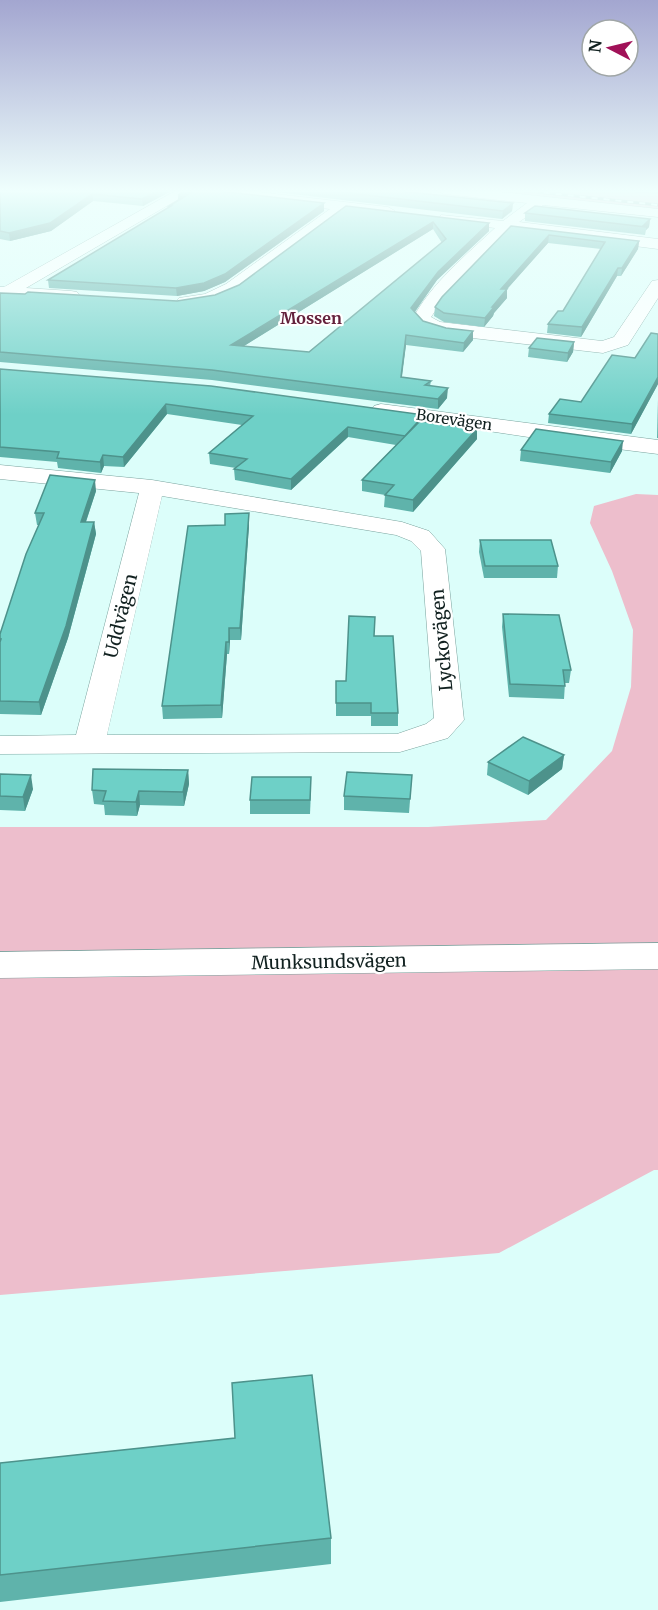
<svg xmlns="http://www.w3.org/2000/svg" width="658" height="1610" viewBox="0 0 658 1610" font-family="Merriweather,serif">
  <rect width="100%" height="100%" fill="#dcfefa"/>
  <g fill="#edbecc">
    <polygon points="441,190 658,190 658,213"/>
    <polygon points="636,494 658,495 658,1170 654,1170 499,1253 0,1295 0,827 428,827 546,820 612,751 631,687 633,630 612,571 590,523 594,506"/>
  </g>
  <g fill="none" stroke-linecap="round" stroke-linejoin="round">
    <g stroke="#7aa39e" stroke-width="1">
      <g id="minor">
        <polygon points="177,190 194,190 26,288 71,291 77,292 80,296 77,300 0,297 0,287 4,287"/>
        <path d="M198,190h43l147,17 7,4 -7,4 -42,-5c-36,27 -123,107 -167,96l-3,-4 3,-4 26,-4 21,-10 104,-75 -125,-15z"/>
        <path d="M437,190h45l176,19v8l-115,-12 -24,17 139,17v10l-148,-19 -70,74 -9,13 9,5 162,19 12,-4 38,-56 6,-1v18l-30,47 -25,8 -157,-18 -23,-7 -10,-10c18,-34 54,-64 82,-90l-54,-7 -2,-3 2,-3 62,6 24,-18 -83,-9z"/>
        <polygon points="381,404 658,440 658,454 562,442 374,414 371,410 374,406"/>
        <path d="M0,465l152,15 250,42 27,9 16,18 19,171 -16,18 -48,14 -400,2v-18l76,-1 63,-242 -139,-14zM162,496l234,39 15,6 10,10 13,167 -8,6 -29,10 -290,1z"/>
      </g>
    </g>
    <g stroke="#7aa39e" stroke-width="1">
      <polygon id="tertiary" points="658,943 658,969 0,978 0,952"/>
    </g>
    <use href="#minor" fill="#fff" fill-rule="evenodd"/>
    <use href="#tertiary" fill="#fff" fill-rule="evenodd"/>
    <g stroke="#768f8d" stroke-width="3">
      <g id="rail">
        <polyline points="520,190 658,205"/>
        <polyline points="624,190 658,192"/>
      </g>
    </g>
    <use href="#rail" stroke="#fff" stroke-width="2" stroke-dasharray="6" stroke-linecap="butt"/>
  </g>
  <g fill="#5fb3ab" fill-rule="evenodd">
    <polygon points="0,190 173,190 143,206 93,201 51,231 10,241 0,239"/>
    <polygon points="259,190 390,190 513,203 512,211 502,219"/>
    <polygon points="178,200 324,211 225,282 204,291 177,296 49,288 48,280 169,207 169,206"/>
    <path d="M346,206l143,25 -52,49 -22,32 8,9 23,7 27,3v9l-10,12 -57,-7 -4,32 29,4 -1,5 17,12 -9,11 -226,-29 -212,-18v-69l177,8 38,-6 24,-10zM433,229l9,14 -133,109 -65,-6z"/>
    <polygon points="525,213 650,219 649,227 646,230 645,235 525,221"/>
    <polygon points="511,226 639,241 638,249 621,276 617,276 581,337 547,333 548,324 563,311 601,249 548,243 507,289 507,298 494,313 493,316 484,327 444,322 434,316 435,307"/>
    <polygon points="658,334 658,384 631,434 548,423 549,414 581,402 635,358"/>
    <polygon points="574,342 573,352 567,362 528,357 529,348"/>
    <polygon points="0,369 424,421 477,439 413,512 384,507 385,495 362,491 362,480 396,445 348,437 291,490 235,480 234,469 236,468 210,464 209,453 242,425 167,414 124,467 104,466 101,473 58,468 57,462 0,457"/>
    <polygon points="658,399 658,438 657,438"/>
    <polygon points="521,450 622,451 610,473 520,461"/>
    <polygon points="96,491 86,522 94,522 96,534 68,638 41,715 0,714 0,634 39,525 37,525 35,513"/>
    <polygon points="249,525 241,640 230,640 229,654 227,654 222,718 163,719 162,706"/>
    <polygon points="480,540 558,566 557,578 484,578 479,552"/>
    <polygon points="503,614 571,670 569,683 565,683 564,699 509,697 502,627"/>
    <polygon points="374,636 398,713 398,726 371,726 371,716 336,716 336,681 346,681"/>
    <polygon points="564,755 562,769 528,795 487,775 488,762"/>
    <polygon points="188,770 189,784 184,806 140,805 137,816 105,815 104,805 94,804 92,790"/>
    <polygon points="0,774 33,789 25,811 0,810"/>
    <polygon points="412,775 409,813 344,810 344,796"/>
    <polygon points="311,791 310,814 250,814 250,800"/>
    <polygon points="235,1438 331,1538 331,1564 0,1602 0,1463"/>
  </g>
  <g fill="#4d928b">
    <polygon points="159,190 173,190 143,206 142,199"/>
    <polygon points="192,192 178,202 178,195"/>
    <polygon points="92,194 93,201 51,231 10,241 9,233"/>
    <polygon points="324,203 324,211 225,282 204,291 177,296 176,288"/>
    <polygon points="513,203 512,211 502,219 503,211"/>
    <polygon points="650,219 649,227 646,230 646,227 643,227"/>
    <polygon points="433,222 433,229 231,354 231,345"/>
    <polygon points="489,223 489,231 437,280 411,317 411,308 438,272"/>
    <polygon points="549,235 548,243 500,297 501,289"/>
    <polygon points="639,241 638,249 621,276 622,268"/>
    <polygon points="618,268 617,276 581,337 582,327"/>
    <polygon points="507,289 507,298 494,313 493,316 484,327 485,318 492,307"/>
    <polygon points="473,331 473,340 463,352 464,343"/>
    <polygon points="406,335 406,345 400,386 401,377"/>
    <polygon points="574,342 573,352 567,362 568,353"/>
    <polygon points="658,377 658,384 631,434 632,424"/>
    <polygon points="448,388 447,398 438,409 438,399"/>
    <polygon points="166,404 167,414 124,467 123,457"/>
    <polygon points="424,415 424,425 405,436"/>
    <polygon points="348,427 348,437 291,490 291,479"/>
    <polygon points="477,429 477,439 413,512 413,500"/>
    <polygon points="623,441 622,451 610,473 611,462"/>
    <polygon points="103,455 104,466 101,473 100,462"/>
    <polygon points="95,480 96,491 82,533 81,522"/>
    <polygon points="249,513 249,525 241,640 240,628"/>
    <polygon points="94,522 96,534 68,638 41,715 39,702"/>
    <polygon points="229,628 230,640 229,654"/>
    <polygon points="226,642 227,654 222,718 221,705"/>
    <polygon points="564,755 562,769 528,795 529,781"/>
    <polygon points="188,770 189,784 184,806 183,792"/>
    <polygon points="31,775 33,789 25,811 23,797"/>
    <polygon points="139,791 140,805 137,816 136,802"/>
  </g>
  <g fill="#6ed0c7" stroke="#4d928b" stroke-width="1.5" fill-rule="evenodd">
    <polygon points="0,190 159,190 142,199 92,194 50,223 9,233 0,231"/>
    <polygon points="186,190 210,190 324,203 225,274 204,283 176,288 48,280 171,206 169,206 192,192 178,195"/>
    <polygon points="324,190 390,190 513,203 503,211"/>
    <path d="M346,206l143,17 -51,49 -27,36 12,13 23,7 27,3 -9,12 -58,-8 -5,42 30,4 -6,4 23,3 -10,11 -226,-29 -212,-18v-59l25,1 3,-2 149,9 38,-6 24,-10zM433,222l13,17 -137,113 -78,-7z"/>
    <polygon points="535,206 650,219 643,226 646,227 525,213"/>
    <polygon points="511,226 639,241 622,268 618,268 582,327 548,324 558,311 563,311 605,242 549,235 501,289 507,289 492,307 494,307 485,318 444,313 435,307 442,297"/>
    <polygon points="651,333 658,334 658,377 632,424 549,414 560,399 581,402 612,355 635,358"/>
    <polygon points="537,338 574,342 568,353 529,348"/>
    <polygon points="0,369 211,386 424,415 405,436 348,427 291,479 234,469 247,459 209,453 253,416 166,404 123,457 103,455 100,462 57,458 59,452 0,447"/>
    <polygon points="420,421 477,429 413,500 385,495 394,485 362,480"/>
    <polygon points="536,429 623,441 611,462 521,450"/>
    <polygon points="50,475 95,480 81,522 94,522 66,626 39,702 0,701 0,642 1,639 0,639 0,634 26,554 44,513 35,513"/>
    <polygon points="249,513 240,628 229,628 229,642 226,642 221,705 162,706 188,526 225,525 225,514"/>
    <polygon points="480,540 551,540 558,566 485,566"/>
    <polygon points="503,614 559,615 571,670 563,670 565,686 510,684"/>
    <polygon points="349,616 375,617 374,636 393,636 398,713 371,713 371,703 336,703 336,681 346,681"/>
    <polygon points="523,737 564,755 529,781 488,762"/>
    <polygon points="93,769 188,770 183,792 139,791 136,802 103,801 106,791 92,790"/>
    <polygon points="347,772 412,775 410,799 344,796"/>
    <polygon points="0,774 31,775 23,797 0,796"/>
    <polygon points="252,777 311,777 310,800 250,800"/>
    <polygon points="312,1375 331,1538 0,1575 0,1463 235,1438 232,1383"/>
  </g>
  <linearGradient id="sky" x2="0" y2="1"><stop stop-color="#a3a6d0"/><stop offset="0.46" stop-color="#effffd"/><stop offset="1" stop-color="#effffd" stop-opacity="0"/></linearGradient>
  <rect width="658" height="415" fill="url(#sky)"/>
  <g text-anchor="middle" stroke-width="4.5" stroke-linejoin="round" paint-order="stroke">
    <g font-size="15" fill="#112120" stroke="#fff">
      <text transform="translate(454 420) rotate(8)" y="5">Borevägen</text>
    </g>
    <g font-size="16" font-weight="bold" fill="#64213c" stroke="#fff">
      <text x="311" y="324">Mossen</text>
    </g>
    <g font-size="18" fill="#112120" stroke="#fff">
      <text transform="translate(121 616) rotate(-76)" y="6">Uddvägen</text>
      <text transform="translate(442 640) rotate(-95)" y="6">Lyckovägen</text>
      <text transform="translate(329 962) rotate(-1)" y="6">Munksundsvägen</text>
    </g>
  </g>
  <g transform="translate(610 48) rotate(277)"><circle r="28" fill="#ffffff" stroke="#a0a6a6" stroke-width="1.5"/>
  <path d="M0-4.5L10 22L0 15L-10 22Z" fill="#a11158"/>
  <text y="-9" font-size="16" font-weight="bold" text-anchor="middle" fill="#112120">N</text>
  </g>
</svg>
